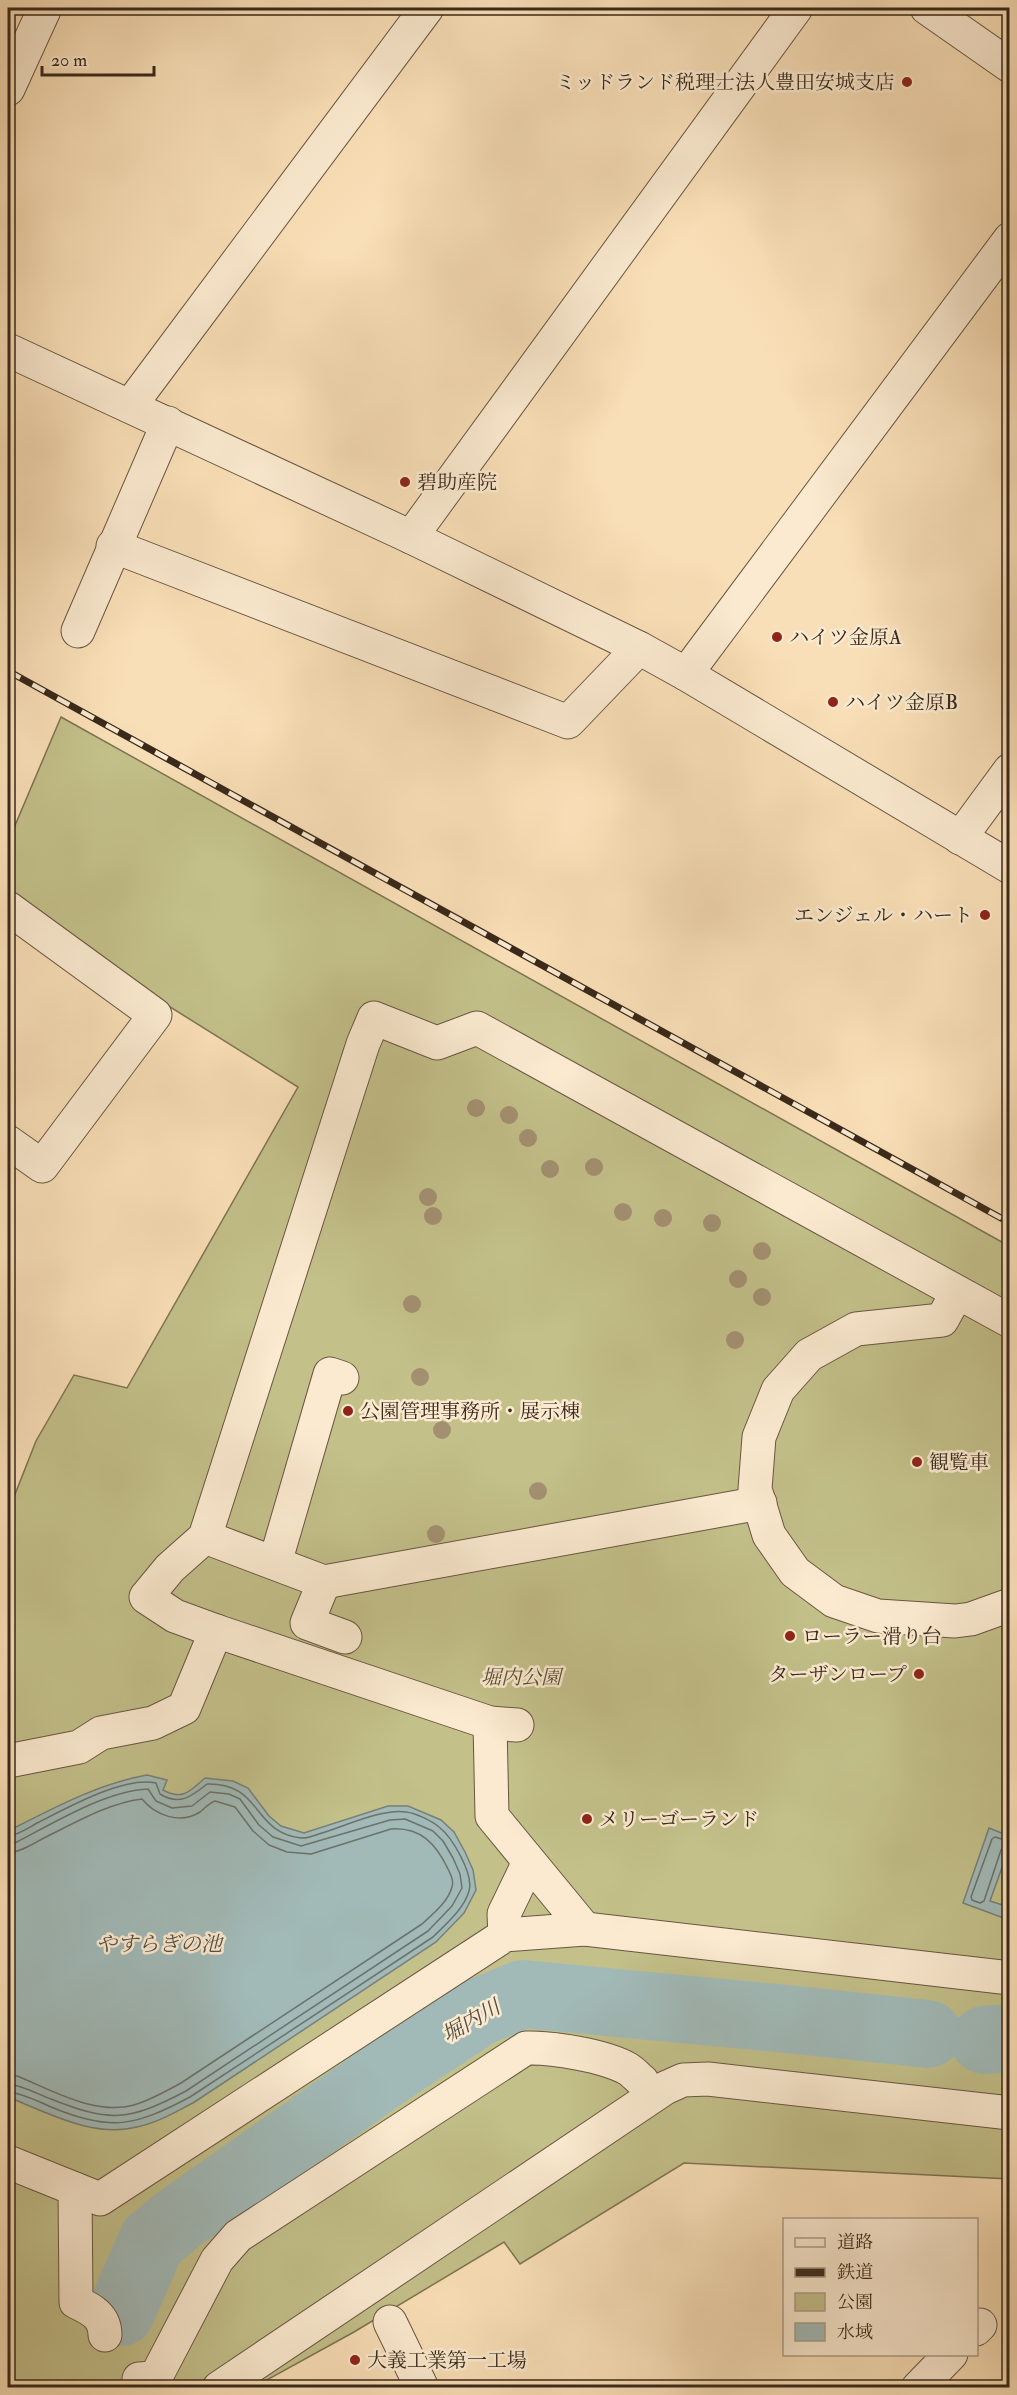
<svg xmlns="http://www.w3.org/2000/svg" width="1017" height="2395" viewBox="0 0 1017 2395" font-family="'IM FELL Double Pica','Noto Serif JP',serif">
  <rect width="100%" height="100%" fill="#f9dfb7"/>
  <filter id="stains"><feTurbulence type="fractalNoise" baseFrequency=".00333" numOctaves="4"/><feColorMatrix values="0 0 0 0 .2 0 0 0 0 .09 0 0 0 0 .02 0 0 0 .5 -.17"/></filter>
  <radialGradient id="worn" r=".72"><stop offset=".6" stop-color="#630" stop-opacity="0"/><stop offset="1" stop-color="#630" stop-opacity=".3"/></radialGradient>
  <polygon fill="#c3c08a" stroke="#7e7452" stroke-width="1.5" points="61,717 1009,1246 1010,2179 684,2163 520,2264 504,2242 354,2332 254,2387 8,2387 8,1512 36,1441 74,1375 127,1388 298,1087 159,1000 8,898 8,842"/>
  <g fill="#a1bab8" stroke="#778079" stroke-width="1.5">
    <path d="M147,1775l20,5 -4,10c20,11 27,1 42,-12l28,3 15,7 21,28 12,10 23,7 84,-27h20l33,14 13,12 11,20 8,18 3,20 -12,23 -28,29 -243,161c-18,9 -36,20 -56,24 -44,11 -89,-14 -129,-30v-266c44,-22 89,-47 139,-56z"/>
    <polygon points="989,1828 1009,1836 1009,1848 990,1901 1009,1907 1009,1920 963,1903"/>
  </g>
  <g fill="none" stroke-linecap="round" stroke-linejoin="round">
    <g stroke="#6d726a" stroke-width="1.5">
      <path d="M8,1836c10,-1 20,-8 29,-13 30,-15 86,-47 119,-40l4,11c19,12 31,3 47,-10 56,-1 44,48 94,54 7,1 14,-3 21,-5 23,-7 62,-25 84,-21 10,1 26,9 33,15 13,10 35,47 30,64 -5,18 -23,33 -36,46l-243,160c-53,28 -77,35 -134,12 -15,-6 -33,-16 -48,-17"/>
      <polygon points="995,1837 1005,1840 1006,1844 1001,1850 984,1901 980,1903 972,1900 971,1897 992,1839"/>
      <path d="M8,1844l7,-1c39,-20 90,-52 133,-54l8,12 16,7 20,-2 18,-14 19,2 11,5 19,26 14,12 28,9 89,-26 15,-1 28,12 10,10 10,17 7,16 2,14 -10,18 -24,25 -242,160c-57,30 -75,32 -135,8 -14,-5 -29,-14 -43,-15"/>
      <path d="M8,1853c13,-1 26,-10 38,-16 30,-15 63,-34 96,-38 13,16 38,26 58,13 5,-4 9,-9 15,-11l20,6 18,24 16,14 18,7 24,2 80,-25c30,-2 45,15 57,40 3,6 6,12 4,18 -4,15 -19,27 -30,37l-241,159c-15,8 -30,17 -47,22 -39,11 -82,-15 -117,-29l-9,-1"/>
    </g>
    <g stroke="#a1bab8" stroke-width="68">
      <polyline points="984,2040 1010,2038"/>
      <polyline points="121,2312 152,2241 179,2219 384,2075 479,2012 523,1994 797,2020 928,2034"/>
    </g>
    <g stroke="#695642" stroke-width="35">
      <g id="minor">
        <polyline points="927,8 1010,66"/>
        <polyline points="8,89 45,8"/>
        <polyline points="8,350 411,537 639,648 686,674 1010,867"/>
        <polyline points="130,406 427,8"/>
        <polyline points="411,537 796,8"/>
        <polyline points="113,546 568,722 639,648"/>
        <polyline points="78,631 168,423"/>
        <polyline points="686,674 1010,239"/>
        <polyline points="960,838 1010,770"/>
        <polyline points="8,908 155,1015 42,1166 8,1142"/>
        <polyline points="957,1293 942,1320 856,1329 809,1355 778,1390 759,1437 755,1489 769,1535 795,1572 834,1601 878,1616 955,1621 971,1619 1010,1605"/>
        <polyline points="205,1537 324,1582 760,1503"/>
        <polyline points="275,1563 330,1374 342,1378"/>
        <polyline points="324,1582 307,1623 345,1637"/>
        <polyline points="490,1723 492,1816 585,1929"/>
        <polyline points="517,1725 490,1723 216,1631 175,1616 146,1597 170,1568 205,1537 363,1044 374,1018 437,1043 477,1028 1010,1321"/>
        <polyline points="8,1761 79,1747 101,1733 153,1723 184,1708 216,1631"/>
        <polyline points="505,1935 504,1914 529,1862"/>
        <polyline points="8,2162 100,2199 505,1935 585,1929 1010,1978"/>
        <path d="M75,2189l1,113c15,7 29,14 29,33"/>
        <polyline points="390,2322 422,2388"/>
        <polyline points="976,2329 980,2325"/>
        <path d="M139,2379l14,-1 6,-7 58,-111 21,-24 288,-188c25,-1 80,8 102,21 5,3 9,8 14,12"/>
        <polyline points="219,2388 665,2088 683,2080 708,2079 1010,2113"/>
        <polyline points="918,2388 951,2354"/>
      </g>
    </g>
    <use href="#minor" stroke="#fbead0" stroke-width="33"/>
    <g stroke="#39291b" stroke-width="7">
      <polyline id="rail" points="8,671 1010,1223"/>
    </g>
    <use href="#rail" stroke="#fbead0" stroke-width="4.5" stroke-dasharray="14" stroke-linecap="butt"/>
  </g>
  <g fill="#a39071">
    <circle cx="476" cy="1108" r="9"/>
    <circle cx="509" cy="1115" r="9"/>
    <circle cx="528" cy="1138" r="9"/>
    <circle cx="594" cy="1167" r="9"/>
    <circle cx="550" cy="1169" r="9"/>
    <circle cx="428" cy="1197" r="9"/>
    <circle cx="623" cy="1212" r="9"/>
    <circle cx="433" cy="1216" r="9"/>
    <circle cx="663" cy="1218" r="9"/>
    <circle cx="712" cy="1223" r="9"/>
    <circle cx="762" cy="1251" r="9"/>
    <circle cx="738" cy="1279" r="9"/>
    <circle cx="762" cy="1297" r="9"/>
    <circle cx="412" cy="1304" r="9"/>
    <circle cx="735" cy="1340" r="9"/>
    <circle cx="420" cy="1377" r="9"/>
    <circle cx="442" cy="1430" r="9"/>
    <circle cx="538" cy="1491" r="9"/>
    <circle cx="436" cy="1534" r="9"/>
  </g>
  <g fill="#8f2418" stroke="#fbead0" stroke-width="2">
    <circle cx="907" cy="82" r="6"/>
    <circle cx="405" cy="482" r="6"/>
    <circle cx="777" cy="637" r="6"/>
    <circle cx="833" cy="702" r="6"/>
    <circle cx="985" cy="915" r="6"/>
    <circle cx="348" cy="1411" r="6"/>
    <circle cx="917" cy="1462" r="6"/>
    <circle cx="790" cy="1636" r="6"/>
    <circle cx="919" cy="1674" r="6"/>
    <circle cx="587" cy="1819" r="6"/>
    <circle cx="355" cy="2360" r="6"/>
  </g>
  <g text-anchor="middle" stroke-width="5" stroke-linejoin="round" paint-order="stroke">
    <g font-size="20" fill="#39291b" stroke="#fbead0" text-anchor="start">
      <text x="895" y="89" text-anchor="end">ミッドランド税理士法人豊田安城支店</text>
      <text x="417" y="489">碧助産院</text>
      <text x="789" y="644">ハイツ金原A</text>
      <text x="845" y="709">ハイツ金原B</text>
      <text x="973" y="922" text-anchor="end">エンジェル・ハート</text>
      <text x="360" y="1418">公園管理事務所・展示棟</text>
      <text x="929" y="1469">観覧車</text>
      <text x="802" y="1643">ローラー滑り台</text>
      <text x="907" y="1681" text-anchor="end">ターザンロープ</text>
      <text x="599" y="1826">メリーゴーランド</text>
      <text x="367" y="2367">大義工業第一工場</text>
    </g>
    <g font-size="20" font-style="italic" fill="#5c4f37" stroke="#fbead0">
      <text x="521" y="1684">堀内公園</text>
    </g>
    <g font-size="21" font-style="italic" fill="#534d42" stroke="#fbead0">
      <text x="159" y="1951">やすらぎの池</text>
      <text transform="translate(471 2021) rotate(-30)" y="7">堀内川</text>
    </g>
  </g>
  <rect width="1017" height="2395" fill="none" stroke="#f9dfb7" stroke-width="30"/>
  <rect x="9" y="9" width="999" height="2377" fill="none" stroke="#39291b" stroke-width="3"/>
  <rect x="15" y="15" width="987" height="2365" fill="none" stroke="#39291b" stroke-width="1.5"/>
  <rect x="783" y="2218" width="195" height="138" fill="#fbead0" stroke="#ad9d88" stroke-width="1.5"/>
  <rect x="795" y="2238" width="30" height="9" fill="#fbead0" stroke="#ad9d88" stroke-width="1.5"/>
  <text x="837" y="2248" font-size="18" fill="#39291b">道路</text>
  <rect x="795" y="2268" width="30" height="9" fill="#39291b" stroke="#ad9d88" stroke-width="1.5"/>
  <text x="837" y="2278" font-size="18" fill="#39291b">鉄道</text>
  <rect x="795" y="2293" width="30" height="18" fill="#c3c08a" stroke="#ad9d88" stroke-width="1.5"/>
  <text x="837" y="2308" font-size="18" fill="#39291b">公園</text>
  <rect x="795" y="2323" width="30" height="18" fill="#a1bab8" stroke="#ad9d88" stroke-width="1.5"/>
  <text x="837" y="2338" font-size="18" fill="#39291b">水域</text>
  <path d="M42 66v9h112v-9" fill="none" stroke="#39291b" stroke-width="3"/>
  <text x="51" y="66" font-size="18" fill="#39291b" stroke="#fbead0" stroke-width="4.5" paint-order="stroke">20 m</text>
  <rect width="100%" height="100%" filter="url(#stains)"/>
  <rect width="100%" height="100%" fill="url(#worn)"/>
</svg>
